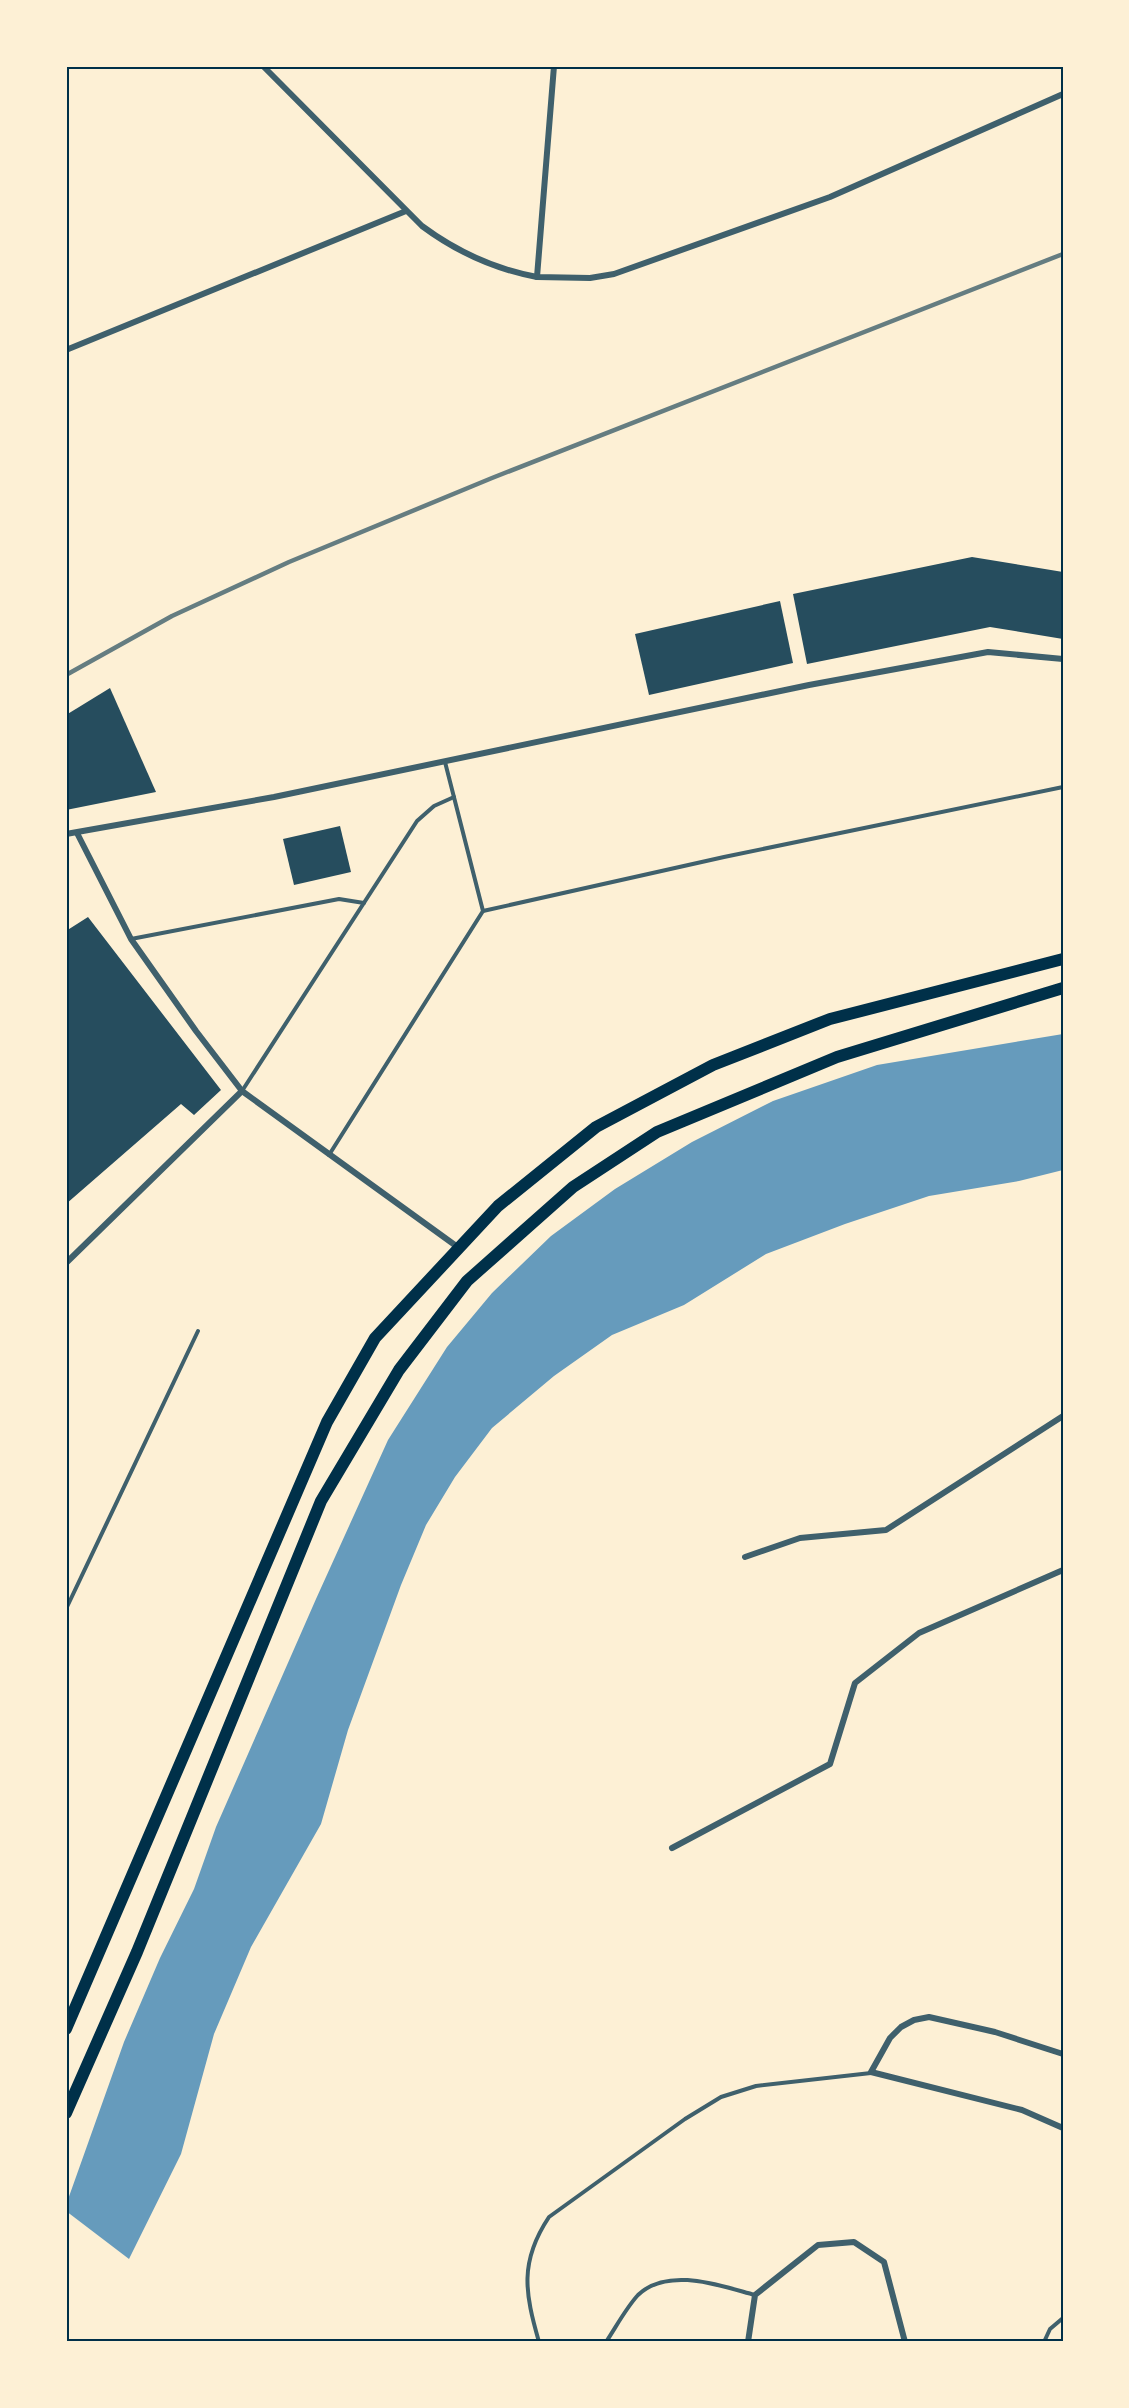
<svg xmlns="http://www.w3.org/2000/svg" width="1129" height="2408" viewBox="0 0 1129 2408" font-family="'Archivo Narrow',sans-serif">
  <rect width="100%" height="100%" fill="#fdf0d5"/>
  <polygon fill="#669bbc" points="1063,1034 1063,1170 1019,1181 929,1196 845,1224 766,1254 684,1305 612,1335 554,1376 492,1428 455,1477 426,1525 401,1585 348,1730 321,1824 251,1947 214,2034 181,2154 129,2259 66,2211 66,2205 124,2042 160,1958 194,1889 216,1827 316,1599 388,1440 447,1347 492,1293 551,1236 615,1189 692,1142 773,1101 877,1065"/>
  <g fill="#264d5e">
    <polygon points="972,557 1063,572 1063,639 990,627 807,664 793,594"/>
    <polygon points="780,601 793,663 649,695 635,634"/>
    <polygon points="110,688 156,792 66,810 66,715"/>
    <polygon points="340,826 351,872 294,885 283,839"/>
    <polygon points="88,917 221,1090 194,1115 181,1104 66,1204 66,931"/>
  </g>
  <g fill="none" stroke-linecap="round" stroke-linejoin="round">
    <g stroke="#3f606c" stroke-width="4">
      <polyline points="483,911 724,857 1063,787"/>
      <polyline points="131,939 339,899 364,903"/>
      <polyline points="242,1091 417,821 434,806 454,797"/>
      <polyline points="329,1155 483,911 445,762"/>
      <polyline points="66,1609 198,1331"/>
      <path d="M539,2342c-14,-49 -20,-80 10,-125l136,-98 36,-22 35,-11 115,-13"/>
      <path d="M606,2342c10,-15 20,-34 32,-47 30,-29 83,-9 117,0"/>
      <polyline points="1044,2342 1050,2329 1063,2318"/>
    </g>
    <g stroke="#3f606c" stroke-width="6">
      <path d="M263,66l159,160c35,26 72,43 115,51"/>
      <polyline points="554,66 537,277 590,278 614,274 830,197 1063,94"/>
      <polyline points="66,350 406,211"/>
      <polyline points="66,834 274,797 809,685 988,652 1063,659"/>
      <polyline points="242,1091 459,1248"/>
      <polyline points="66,1263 242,1091 196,1031 131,939 77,833"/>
      <polyline points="745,1557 800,1538 886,1530 1063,1416"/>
      <polyline points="672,1848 830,1764 855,1683 919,1633 1063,1570"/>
      <polyline points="1063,2054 995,2032 929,2017 914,2020 901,2027 890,2038 871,2072 1022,2110 1063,2128"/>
      <polyline points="748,2342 755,2295 818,2245 854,2242 884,2262 905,2342"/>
    </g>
    <g stroke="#003049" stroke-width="12">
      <polyline points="66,2029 327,1422 375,1338 498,1206 596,1127 713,1065 830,1019 1063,959"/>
      <polyline points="66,2113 137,1952 321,1501 399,1370 467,1281 573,1187 657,1132 837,1057 1063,988"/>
    </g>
    <polyline stroke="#657d81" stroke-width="4.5" points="66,675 172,616 289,562 492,478 1063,254"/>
  </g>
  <rect width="1129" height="2408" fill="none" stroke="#fdf0d5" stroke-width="135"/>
  <rect x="68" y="68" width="994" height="2272" fill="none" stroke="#003049" stroke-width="2"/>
</svg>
